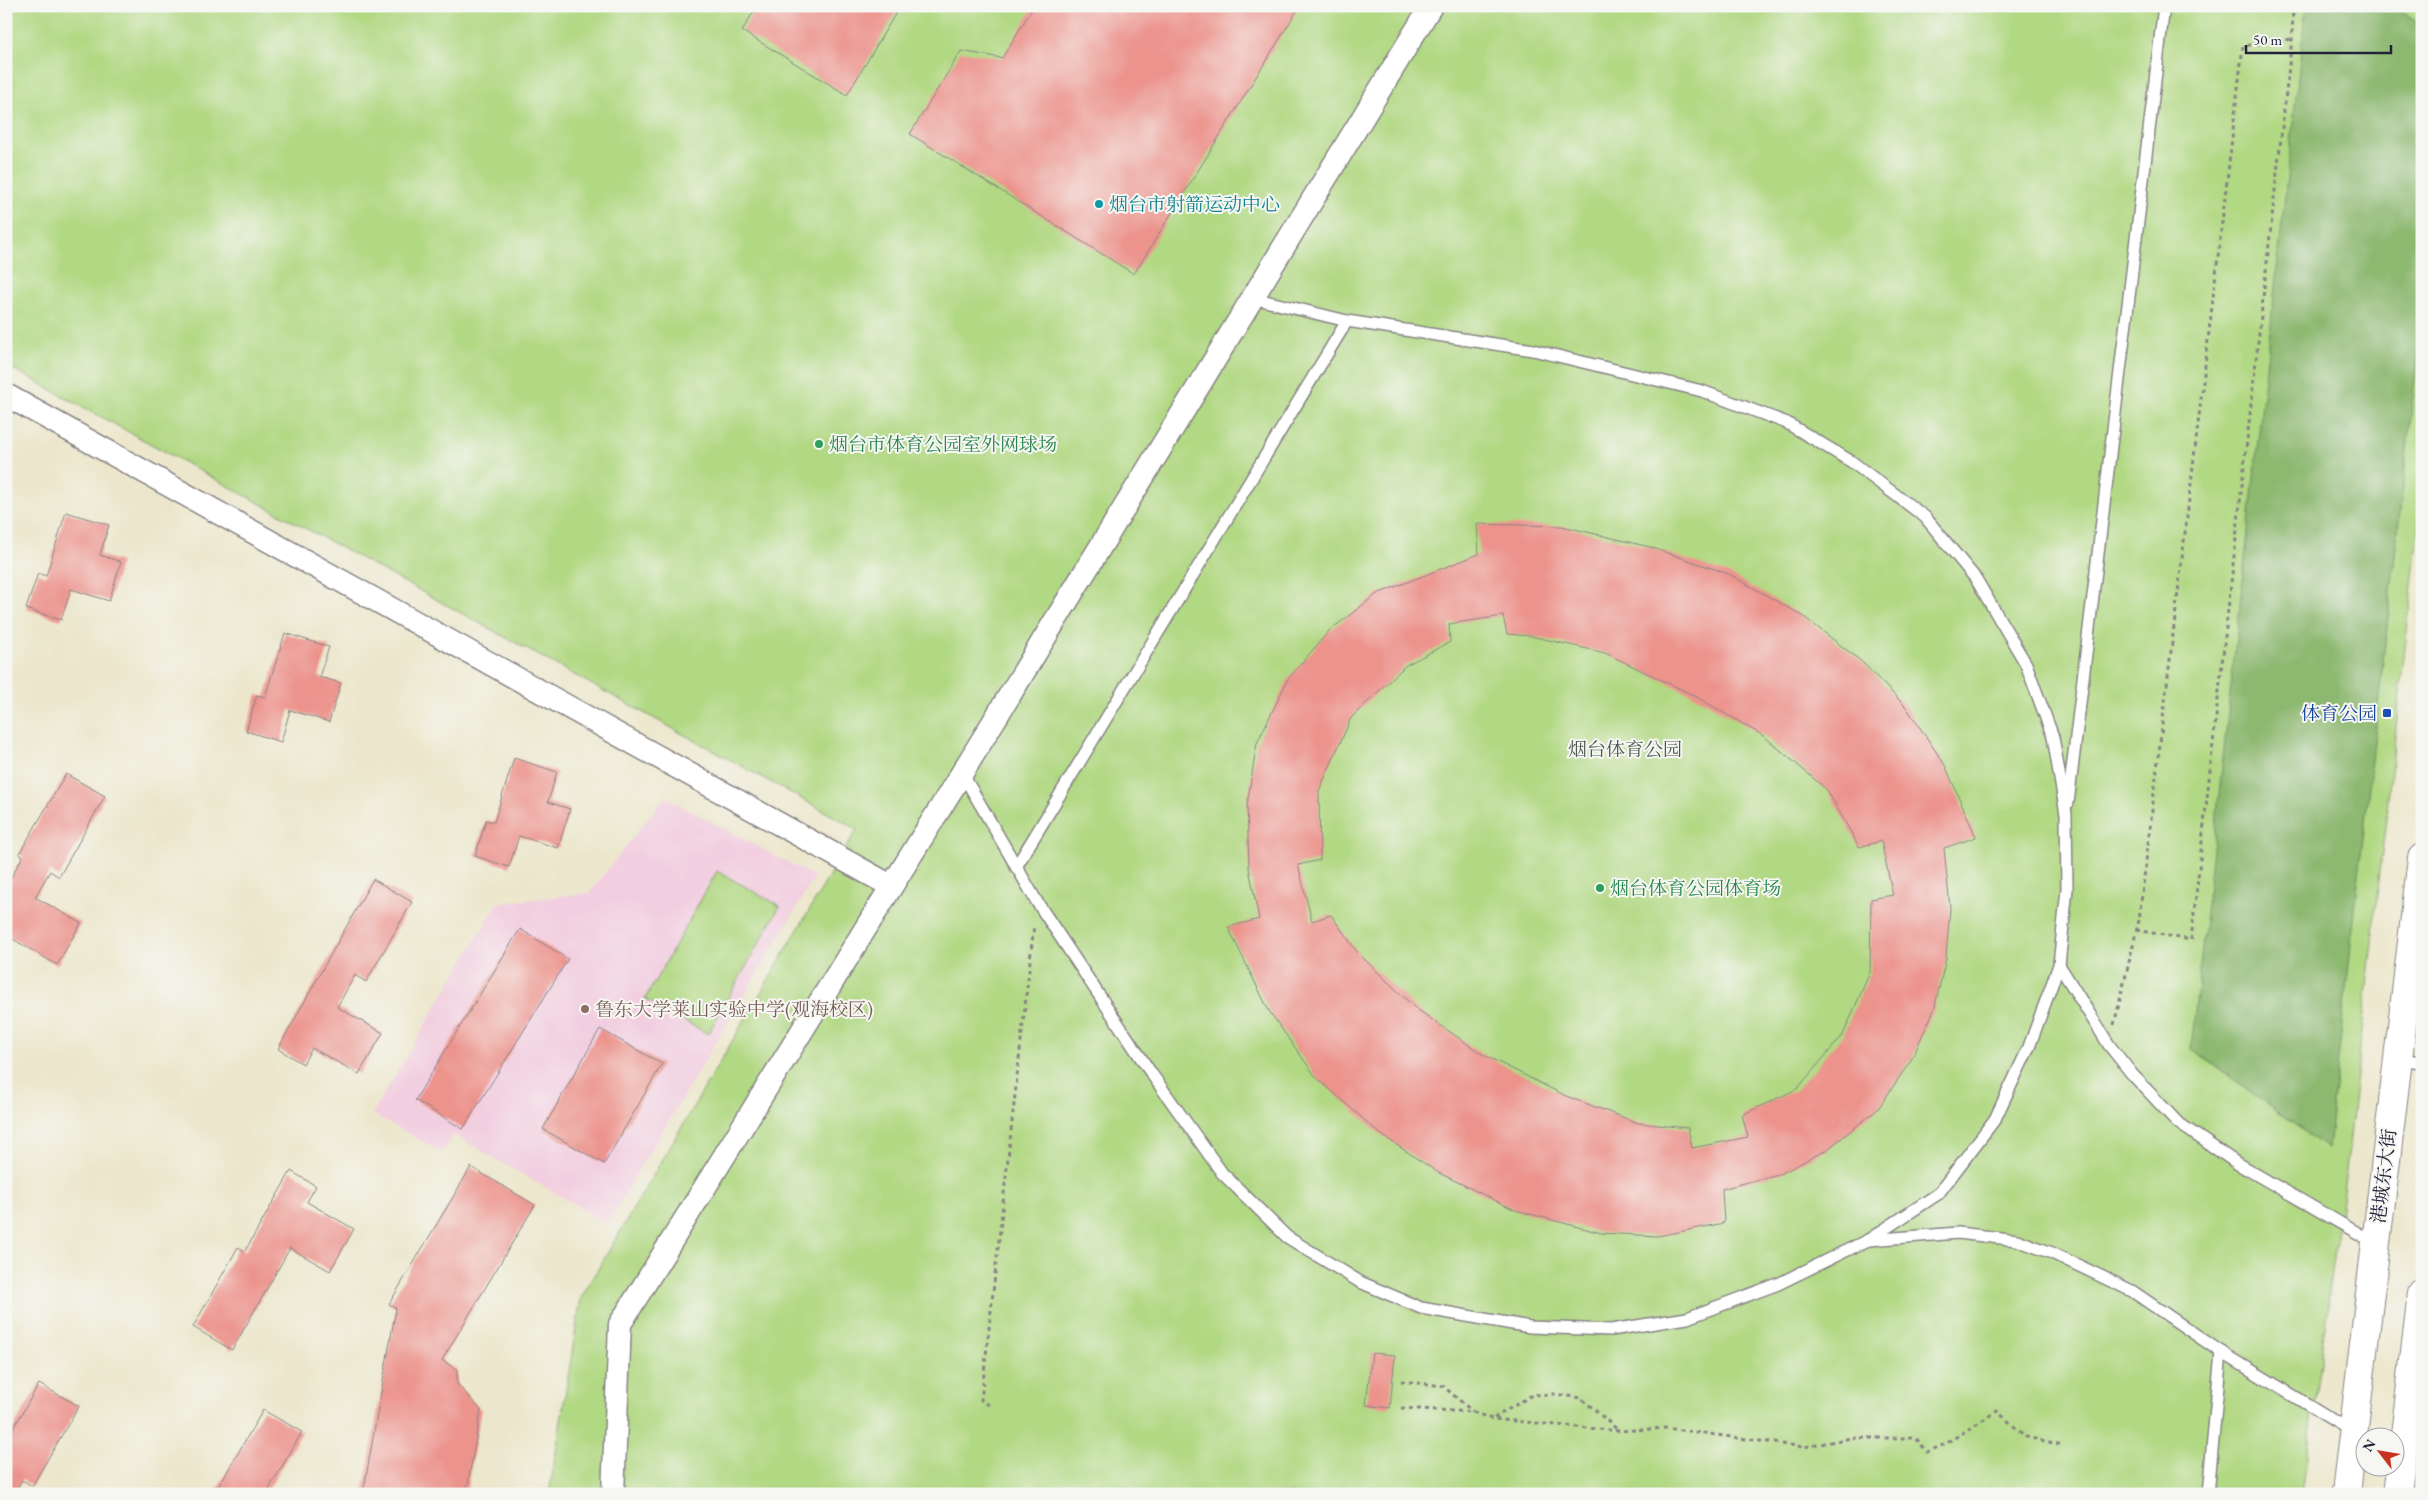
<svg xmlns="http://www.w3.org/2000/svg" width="2428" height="1500" viewBox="0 0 2428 1500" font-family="'EB Garamond','Noto Serif SC',serif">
  <rect width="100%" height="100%" fill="#f6f6f2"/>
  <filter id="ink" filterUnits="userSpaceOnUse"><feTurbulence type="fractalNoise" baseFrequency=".02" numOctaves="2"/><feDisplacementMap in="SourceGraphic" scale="10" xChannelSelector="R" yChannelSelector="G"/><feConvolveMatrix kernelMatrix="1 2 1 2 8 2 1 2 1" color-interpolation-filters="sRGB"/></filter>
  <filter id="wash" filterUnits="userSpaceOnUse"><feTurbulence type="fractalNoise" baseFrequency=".0096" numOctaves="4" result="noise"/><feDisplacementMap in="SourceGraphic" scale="20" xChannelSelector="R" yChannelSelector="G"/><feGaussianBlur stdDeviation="1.12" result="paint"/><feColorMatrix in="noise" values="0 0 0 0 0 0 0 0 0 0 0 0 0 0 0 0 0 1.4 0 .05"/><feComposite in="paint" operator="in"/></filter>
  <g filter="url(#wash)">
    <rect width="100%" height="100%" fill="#ece7cc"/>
    <polygon fill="#f2cfe0" points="665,797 815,877 607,1223 454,1135 442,1152 372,1114 498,903 589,893"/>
    <g fill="#b1d882" stroke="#6a7d5e">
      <polygon points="6,6 2422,6 2422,497 2348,1155 2302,1494 549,1494 581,1298 857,829 6,365"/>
      <polygon points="717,871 780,906 708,1034 645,999"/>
    </g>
    <polygon fill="#8cb870" stroke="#576d56" points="2306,6 2394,6 2422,26 2422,317 2328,1149 2191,1048"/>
    <g id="blocks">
      <g fill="#ec938c" fill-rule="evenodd">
        <polygon points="757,6 900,6 847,95 742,31"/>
        <polygon points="1034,6 1300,6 1134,274 910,134 961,51 1002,58"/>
        <polygon points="66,512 109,525 100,555 121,562 109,601 71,589 61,620 26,609 38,573 46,576"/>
        <path d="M1477,524l85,2 88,21 79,27 74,42 59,46 44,45 39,58 31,72 -32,11 6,60 -4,50 -12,52 -23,50 -33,49 -50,40 -46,24 -60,16 2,34 -66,13 -57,-3 -86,-23 -78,-38 -58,-39 -63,-56 -47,-66 -41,-84 31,-8 -10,-51 -2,-63 10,-62 31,-64 41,-48 48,-37 102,-40zM1503,616l4,18 24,2 74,17 92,44 68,40 62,53 32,57 22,-6 12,54 -22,4 -1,73 -27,63 -46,54 -55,26 6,22 -56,11 -4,-20 -50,-5 -72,-27 -84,-42 -68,-47 -56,-54 -27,-38 -19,6 -14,-56 22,-5 -1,-69 32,-73 55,-53 44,-23 -1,-18z"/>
        <polygon points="285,633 329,647 319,677 341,683 329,722 290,710 281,742 246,731 257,695 265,697"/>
        <polygon points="514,758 557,772 548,802 570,809 558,848 519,836 509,867 475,856 486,820 494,822"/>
        <polygon points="66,774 105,796 59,877 50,871 35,897 81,923 57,965 6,935 6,886 23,856 19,854"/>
        <polygon points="373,879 412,902 366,982 355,975 337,1007 383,1033 359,1074 312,1048 303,1064 278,1049"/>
        <polygon points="520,929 568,959 463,1129 415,1100"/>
        <polygon points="600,1029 662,1064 604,1164 543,1129"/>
        <polygon points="471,1167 535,1205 442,1360 457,1370 457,1384 481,1410 466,1494 363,1494 396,1308 389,1304"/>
        <polygon points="291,1171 316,1186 307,1202 354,1229 330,1271 290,1248 232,1350 193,1327 238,1247 245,1251"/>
        <polygon points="1372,1353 1395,1355 1390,1408 1366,1405"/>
        <polygon points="39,1384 79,1406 32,1486 22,1480 14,1494 6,1494 6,1441"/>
        <polygon points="263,1410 302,1432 266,1494 214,1494"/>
      </g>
    </g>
  </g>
  <g filter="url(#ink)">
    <use href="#blocks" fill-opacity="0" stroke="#878484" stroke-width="1"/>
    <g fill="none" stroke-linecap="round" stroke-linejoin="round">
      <g stroke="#878484" stroke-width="14">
        <g id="service">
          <polyline points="962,773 1037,902 1151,1073 1222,1173 1287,1237 1360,1282 1421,1308 1530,1327 1611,1330 1687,1318 1778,1284 1868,1240 1938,1194 1995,1119 2029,1047 2059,965 2067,889 2066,814 2053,737 2026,664 1976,579 1925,517 1852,462 1787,423 1702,391 1533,350 1347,321 1253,298"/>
          <polyline points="2068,803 2164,6"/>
          <polyline points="1016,867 1347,321"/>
          <polyline points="2059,965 2109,1045 2132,1074 2177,1122 2238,1164 2375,1243"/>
          <polyline points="2397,1059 2422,1062"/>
          <polyline points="1869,1240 1958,1233 2017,1240 2052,1253 2132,1291 2221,1352 2353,1432"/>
          <polyline points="2208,1494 2221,1352"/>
        </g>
      </g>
      <g stroke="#878484" stroke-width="25">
        <g id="minor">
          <polyline points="6,395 891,886"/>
          <polyline points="613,1494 620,1324 962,773 1431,6"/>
        </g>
      </g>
      <g stroke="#878484" stroke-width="30">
        <g id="secondary">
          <polyline points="2346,1494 2422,858"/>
          <polyline points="2398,1494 2422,1293"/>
        </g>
      </g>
      <g stroke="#878484" stroke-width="3" stroke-dasharray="4 4" stroke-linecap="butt">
        <polyline points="2136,930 2191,940 2292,39 2293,6"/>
        <polyline points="2114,1025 2139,920 2243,46 2292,39"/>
        <polyline points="1401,1381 1443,1386 1473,1412"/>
        <polyline points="989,1405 981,1400 1034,925"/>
        <polyline points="1401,1408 1473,1412 1492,1419 1620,1431 1666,1428 1804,1447 1851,1438 1916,1438 1927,1452 1945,1444 1997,1411 2026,1437 2063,1445"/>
        <polyline points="1494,1418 1532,1395 1554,1394 1581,1398 1619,1431"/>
      </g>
      <use href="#service" stroke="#fff" stroke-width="11"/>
      <use href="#minor" stroke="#fff" stroke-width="22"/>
      <use href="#secondary" stroke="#fff" stroke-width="28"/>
    </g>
  </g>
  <circle fill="#0f9aa8" stroke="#f6f6f2" stroke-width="2" cx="1099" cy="204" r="5"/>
  <g fill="#2e9e5b" stroke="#f6f6f2" stroke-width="2">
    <circle cx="819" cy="444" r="5"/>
    <circle cx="1600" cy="888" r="5"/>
  </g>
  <rect fill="#1a4fb4" stroke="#f6f6f2" stroke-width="2" x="2382" y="708" width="10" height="10" rx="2.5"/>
  <circle fill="#8d6e63" stroke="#f6f6f2" stroke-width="2" cx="585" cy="1009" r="5"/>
  <g text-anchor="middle" stroke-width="4" stroke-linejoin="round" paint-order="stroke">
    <g font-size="19" fill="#0d838f" stroke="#f6f6f2" text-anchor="start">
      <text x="1109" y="211">烟台市射箭运动中心</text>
    </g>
    <g font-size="19" fill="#27864d" stroke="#f6f6f2" text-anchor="start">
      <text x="829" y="451">烟台市体育公园室外网球场</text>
      <text x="1610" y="895">烟台体育公园体育场</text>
    </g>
    <g font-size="19" fill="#164399" stroke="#f6f6f2" text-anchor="end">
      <text x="2377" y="720">体育公园</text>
    </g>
    <g font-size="19" fill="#4d5950" stroke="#f6f6f2">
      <text x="1625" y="756">烟台体育公园</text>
    </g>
    <g font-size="19" fill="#785e54" stroke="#f6f6f2" text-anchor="start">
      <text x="595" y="1016">鲁东大学莱山实验中学(观海校区)</text>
    </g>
    <g font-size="19" fill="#22223b" stroke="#f6f6f2">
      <text transform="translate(2383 1176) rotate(-83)" y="7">港城东大街</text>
    </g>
  </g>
  <rect width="2428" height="1500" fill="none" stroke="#f6f6f2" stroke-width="25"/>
  <g transform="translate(2380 1452) rotate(301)"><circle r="24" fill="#f6f6f2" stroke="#a1a1a9"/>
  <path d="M0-4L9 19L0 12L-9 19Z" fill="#c8321e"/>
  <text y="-8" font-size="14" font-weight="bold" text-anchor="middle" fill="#22223b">N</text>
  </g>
  <path d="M2246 45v8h145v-8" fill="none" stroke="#22223b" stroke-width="2.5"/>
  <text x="2253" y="45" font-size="15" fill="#22223b" stroke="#f6f6f2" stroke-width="4" paint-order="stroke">50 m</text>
</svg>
